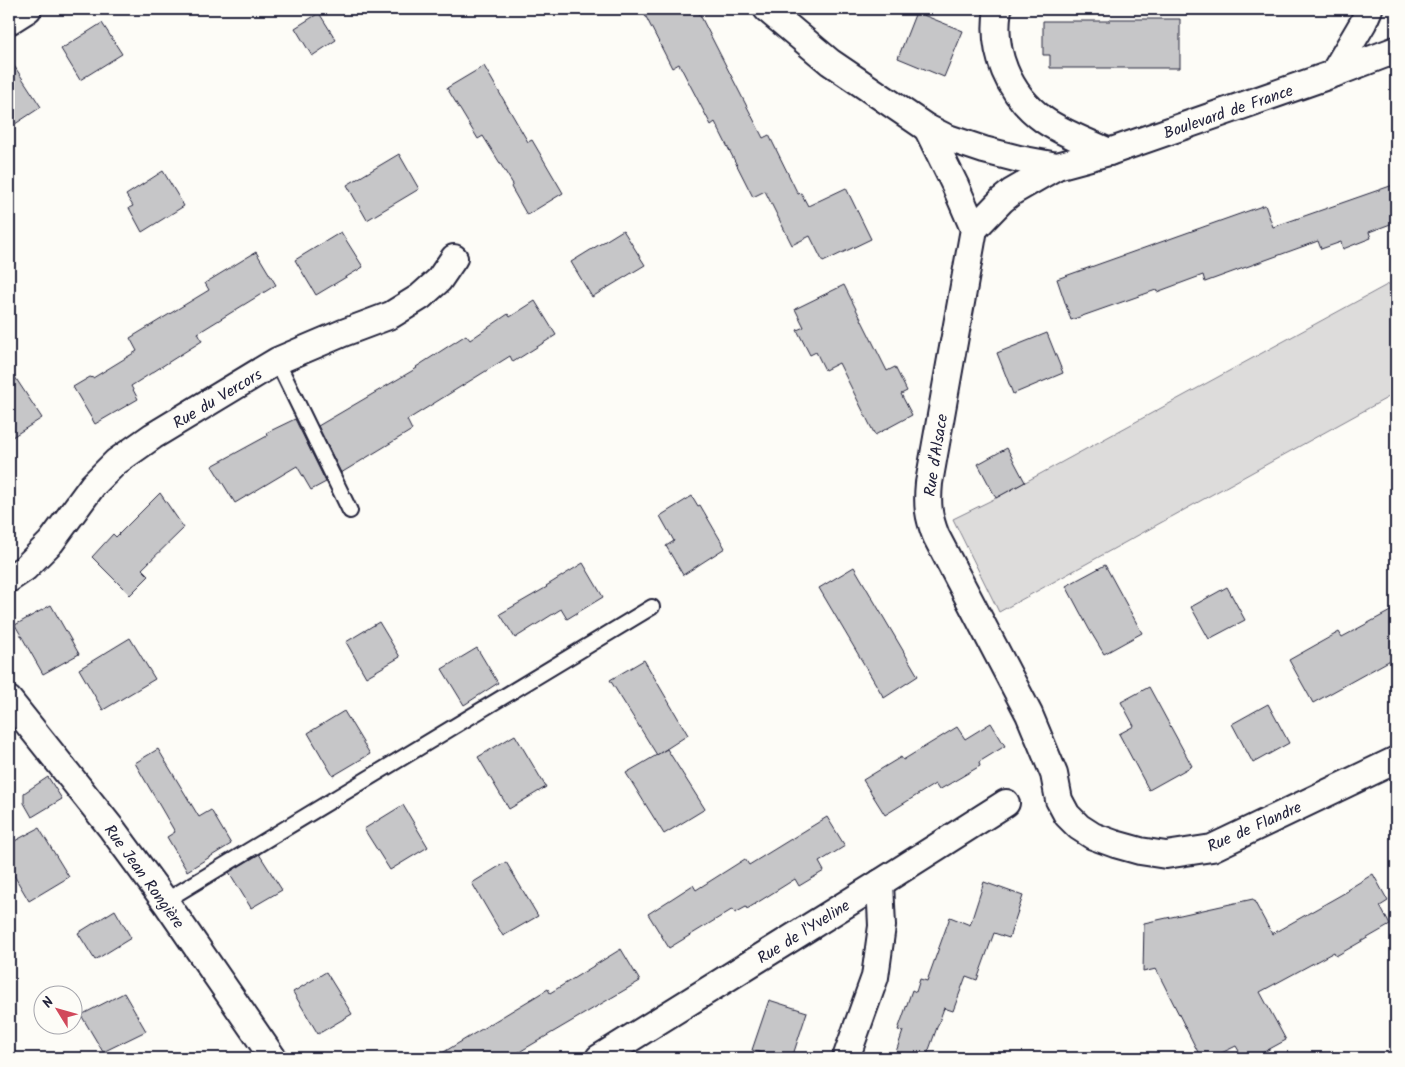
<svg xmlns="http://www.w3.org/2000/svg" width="1405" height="1067" viewBox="0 0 1405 1067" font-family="Kalam,sans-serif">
  <rect width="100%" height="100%" fill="#fdfcf7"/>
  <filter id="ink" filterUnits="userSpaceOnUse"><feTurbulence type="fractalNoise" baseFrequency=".02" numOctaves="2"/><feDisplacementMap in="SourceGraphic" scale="10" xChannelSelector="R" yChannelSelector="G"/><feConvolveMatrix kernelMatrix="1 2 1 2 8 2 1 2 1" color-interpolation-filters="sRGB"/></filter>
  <g filter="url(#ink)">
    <polygon fill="#dddcdb" stroke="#807f8b" points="1396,280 1396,393 999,612 953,519 996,498"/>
    <g fill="#c6c6c8" stroke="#22223b">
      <polygon points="642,9 697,9 763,138 769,135 798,194 801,193 808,206 846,188 871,239 823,262 810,236 792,245 765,191 753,197 715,122 711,125 679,64 672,68"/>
      <polygon points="916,12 963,31 944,77 898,58"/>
      <polygon points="319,13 336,40 312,56 295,28"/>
      <polygon points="1110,19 1180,19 1180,68 1050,68 1050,55 1043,55 1043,21 1110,21"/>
      <polygon points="102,23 122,54 80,80 61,49"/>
      <polygon points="9,58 41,107 9,128"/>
      <polygon points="484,66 528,142 532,140 563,193 527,215 511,187 513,184 483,136 478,139 447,88"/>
      <polygon points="399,154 419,189 367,220 347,185"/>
      <polygon points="163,171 184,206 142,232 129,208 133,206 126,195"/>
      <polygon points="1396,184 1396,222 1369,232 1371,238 1343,249 1341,242 1321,249 1318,241 1205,282 1203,275 1157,292 1156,290 1071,320 1057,279 1265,205 1273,227"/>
      <polygon points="623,230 645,265 592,297 571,262"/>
      <polygon points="341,232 363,267 316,295 295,260"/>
      <polygon points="256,252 276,285 198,333 202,341 131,386 138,399 95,424 73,387 90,377 93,378 137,351 130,338 209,290 205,283"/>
      <polygon points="844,285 887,371 895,367 907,391 901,394 912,415 875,435 839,363 825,370 816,352 810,355 797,330 804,327 795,309"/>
      <polygon points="535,301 556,335 513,362 510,356 407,420 412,430 341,473 318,426 417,368 416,367 466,335 470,340 508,314 510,317"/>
      <polygon points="1047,333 1063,373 1013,394 997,353"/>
      <polygon points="9,368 42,418 9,439"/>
      <polygon points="295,419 326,482 311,490 297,466 235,503 212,466 267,436 266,433"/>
      <polygon points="1007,448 1025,482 996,498 978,464"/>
      <polygon points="160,493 184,528 142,569 149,576 130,595 92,557 113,534 116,537"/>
      <polygon points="692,496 698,506 700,505 725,548 683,575 666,546 674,541 660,516"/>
      <polygon points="583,563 603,597 567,619 561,609 515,638 500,614 547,587 546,586"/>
      <polygon points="1105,565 1142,633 1104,654 1089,629 1066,586"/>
      <polygon points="854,567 918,676 884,698 819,588"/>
      <polygon points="1227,587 1245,620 1209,639 1191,607"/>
      <polygon points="51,605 79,654 43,674 15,625"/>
      <polygon points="1396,608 1396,657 1313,703 1289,660 1339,632 1342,637"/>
      <polygon points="379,622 400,657 366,677 346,642"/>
      <polygon points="130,638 155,679 103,710 79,669"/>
      <polygon points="477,648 498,683 464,705 442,669"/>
      <polygon points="644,660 688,735 657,755 610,680"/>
      <polygon points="1149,687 1192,766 1149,790 1119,734 1134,726 1121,702"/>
      <polygon points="1268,704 1289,743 1253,763 1232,724"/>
      <polygon points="344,711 370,754 333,776 308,733"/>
      <polygon points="991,723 1005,746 979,762 980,766 939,790 935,784 885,815 863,780 901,757 903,760 957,727 965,739"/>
      <polygon points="515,735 546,787 509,809 478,757"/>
      <polygon points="158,749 199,817 211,810 231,844 187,871 167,837 175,832 135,763"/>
      <polygon points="667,749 705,809 664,834 626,773"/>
      <polygon points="48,777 62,799 32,817 24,803 24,793"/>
      <polygon points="403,805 428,847 390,870 364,829"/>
      <polygon points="827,817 845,846 819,862 824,871 799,886 795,879 747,909 746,907 735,913 733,909 669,948 648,914 693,885 696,890 745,859 749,865"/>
      <polygon points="39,828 69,877 29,901 9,867 9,844"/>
      <polygon points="259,854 282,890 251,908 229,872"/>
      <polygon points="506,862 538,916 503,936 472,883"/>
      <polygon points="1373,874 1388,901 1380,906 1390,925 1336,956 1334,952 1260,992 1286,1040 1253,1058 1243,1058 1236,1046 1211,1058 1201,1058 1156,969 1143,972 1144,923 1253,899 1272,934 1348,891 1347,890"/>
      <polygon points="984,882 1023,896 1009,938 994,933 977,980 966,976 953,1011 944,1008 926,1058 894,1058 903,1031 898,1030 912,990 916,992 920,979 927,981 950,917 970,925"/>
      <polygon points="115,910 131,938 95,960 78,933"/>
      <polygon points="621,949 640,981 509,1058 434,1058 548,989 550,993"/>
      <polygon points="326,972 352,1014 318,1034 293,992"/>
      <polygon points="124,993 146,1031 103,1052 81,1015"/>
      <polygon points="769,1000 807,1012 792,1058 777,1058 752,1050"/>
    </g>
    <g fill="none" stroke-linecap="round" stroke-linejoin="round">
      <g stroke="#22223b" stroke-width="18">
        <g id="lane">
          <polyline points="277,361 350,511"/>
          <polyline points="165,901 652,607"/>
        </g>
      </g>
      <g stroke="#22223b" stroke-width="30">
        <g id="street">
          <polyline points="767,9 830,62 927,128 945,137 984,150 1019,159 1057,166 1109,152 1333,74 1396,50"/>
          <path d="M998,9c-7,42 10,85 46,111 20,14 44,22 65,32"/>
          <polyline points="9,21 28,9"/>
          <polyline points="1333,74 1363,23 1369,9"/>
          <path d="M927,128l28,57 19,44 -45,254c-2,21 -1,33 7,53l93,178 25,60 5,26 8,15 12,12 14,9 22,8 25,7 26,4 46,-7 184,-88"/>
          <polyline points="974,229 1002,200 1012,192 1057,166"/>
          <polyline points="9,579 25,568 51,542 93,485 116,462 153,436 277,361 343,333 391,315 420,297 439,280 454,258"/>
          <polyline points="9,700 112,829 165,901 273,1058"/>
          <polyline points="599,1058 880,883 1006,803"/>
          <polyline points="846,1058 875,977 882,926 880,883"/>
        </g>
      </g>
      <use href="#lane" stroke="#fdfcf7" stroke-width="14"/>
      <use href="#street" stroke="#fdfcf7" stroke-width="26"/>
    </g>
  </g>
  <g text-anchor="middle" stroke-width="4.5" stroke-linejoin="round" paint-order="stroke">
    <g font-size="16" fill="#22223b" stroke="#fdfcf7">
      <text transform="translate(1228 111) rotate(-19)" y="6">Boulevard de France</text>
      <text transform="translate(217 398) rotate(-31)" y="6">Rue du Vercors</text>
      <text transform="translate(935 455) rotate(-81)" y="6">Rue d'Alsace</text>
      <text transform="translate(1254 826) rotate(-24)" y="6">Rue de Flandre</text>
      <text transform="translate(145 876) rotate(54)" y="6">Rue Jean Rongière</text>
      <text transform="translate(803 931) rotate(-32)" y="6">Rue de l'Yveline</text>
    </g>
  </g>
  <rect width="1405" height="1067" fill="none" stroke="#fdfcf7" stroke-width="30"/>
  <rect x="15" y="15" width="1375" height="1037" fill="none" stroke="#22223b" stroke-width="2" filter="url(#ink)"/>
  <g transform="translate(58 1010) rotate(307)"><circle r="24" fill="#fdfcf7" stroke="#a5a5ac"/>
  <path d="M0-4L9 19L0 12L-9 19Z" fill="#d1495b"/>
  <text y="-8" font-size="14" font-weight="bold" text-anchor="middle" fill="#22223b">N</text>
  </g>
</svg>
